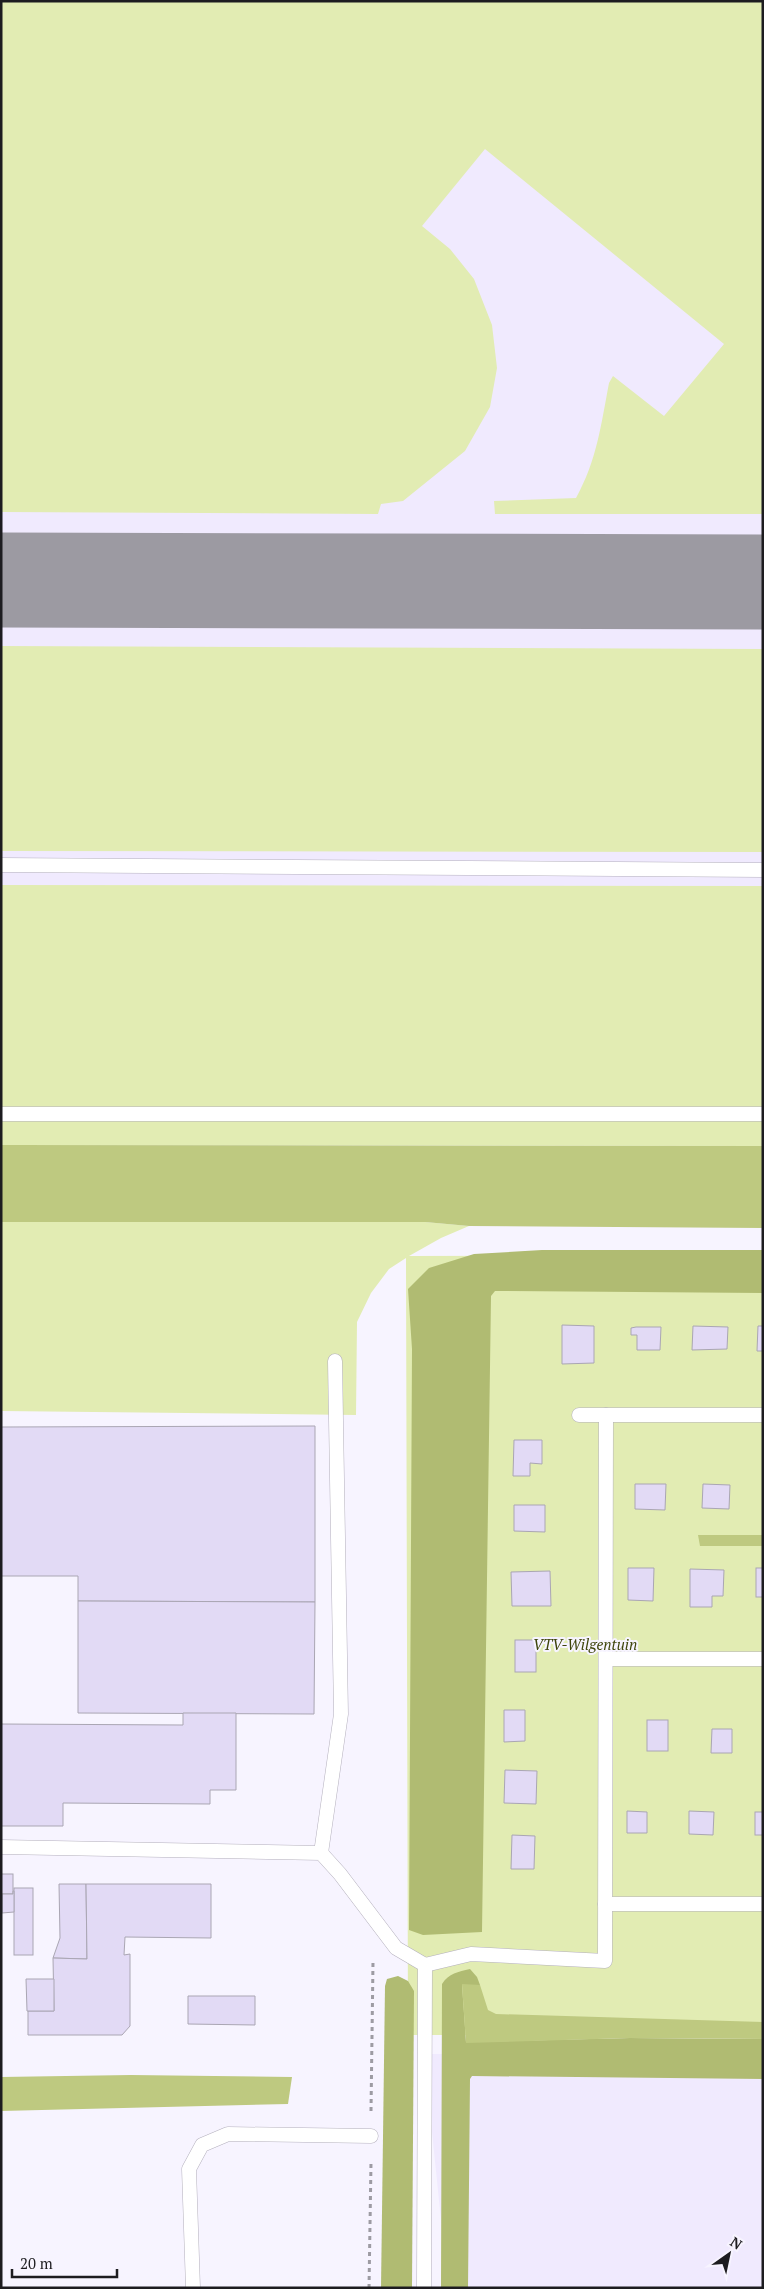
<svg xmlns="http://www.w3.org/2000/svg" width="764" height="2289" viewBox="0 0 764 2289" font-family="'PT Serif',serif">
  <rect width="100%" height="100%" fill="#f7f4ff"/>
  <g fill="#f0eafe">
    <polygon points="1,1 763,1 763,1117 1,1097"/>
    <polygon points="424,2054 763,2055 763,2288 448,2288"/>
  </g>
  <g fill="#e2ecb3">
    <path d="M1,1h762v513h-268l-1,-13 82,-3c21,-38 25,-73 33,-115l4,-7 51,40 60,-72 -239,-195 -63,77 28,23 24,30 18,46 5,43 -7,39 -25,44 -62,50 -22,3 -3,10 -377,-2z"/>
    <polygon points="1,646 763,649 763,852 1,851"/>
    <polygon points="1,885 763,886 763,1146 1,1145"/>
    <polygon points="1,1222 425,1222 469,1226 441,1238 409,1256 763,1255 763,2035 408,2035 406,1258 389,1269 371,1293 357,1322 356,1415 1,1411"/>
  </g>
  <g fill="#b0bb72">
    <polygon points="542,1250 763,1250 763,1293 495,1291 491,1296 482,1932 423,1935 409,1930 412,1349 408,1289 429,1268 474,1254"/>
    <path d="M470,1969l7,8 3,8h-18l4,57 164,-4 133,1v40l-291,-3 -2,3 -2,209h-27l1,-304c7,-11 16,-12 28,-15z"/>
    <polygon points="398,1976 408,1981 414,1991 412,2288 381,2288 385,1986 387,1979"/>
  </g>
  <g fill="#bec980">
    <polygon points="1,1145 763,1146 763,1228 469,1226 425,1222 1,1222"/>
    <polygon points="698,1535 763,1535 763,1546 700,1546"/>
    <polygon points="462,1984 480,1985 488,2010 496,2014 763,2022 763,2039 630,2038 466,2043"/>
    <polygon points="131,2075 292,2077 288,2104 1,2111 1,2077"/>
  </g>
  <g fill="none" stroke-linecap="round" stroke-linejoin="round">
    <polyline stroke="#9c9aa2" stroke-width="95" points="1,580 763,582"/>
  </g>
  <g fill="#e2daf5" stroke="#aaa6b3">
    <polygon points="562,1325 594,1326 594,1363 562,1364"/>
    <polygon points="693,1326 728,1327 727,1349 692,1350"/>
    <polygon points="758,1326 763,1326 763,1351 757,1351"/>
    <polygon points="636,1327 661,1327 660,1350 637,1350 637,1335 631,1335 631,1328"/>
    <polygon points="315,1426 315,1602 78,1601 78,1576 1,1576 1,1427"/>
    <polygon points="514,1440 542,1440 542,1464 530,1463 530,1476 513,1476"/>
    <polygon points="635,1484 666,1484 665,1510 635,1509"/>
    <polygon points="703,1484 730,1485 729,1509 702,1508"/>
    <polygon points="514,1505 545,1505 545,1532 514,1531"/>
    <polygon points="628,1568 654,1568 653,1601 628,1600"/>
    <rect x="756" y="1568" width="7" height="29"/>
    <polygon points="690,1569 724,1570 723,1596 712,1596 712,1607 690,1607"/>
    <polygon points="550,1571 551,1606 512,1606 511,1572"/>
    <polygon points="78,1601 315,1602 314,1714 78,1713"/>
    <rect x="515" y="1640" width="21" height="32"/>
    <polygon points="504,1710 525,1710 525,1741 504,1742"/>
    <polygon points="183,1713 236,1713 236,1790 210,1790 210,1804 63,1803 63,1826 1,1826 1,1724 183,1725"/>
    <rect x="647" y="1720" width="21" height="31"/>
    <polygon points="712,1729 732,1729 732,1753 711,1753"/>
    <polygon points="505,1770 537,1771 536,1804 504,1803"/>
    <polygon points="627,1811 647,1812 647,1833 627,1833"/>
    <polygon points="689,1811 714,1812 713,1835 689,1834"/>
    <rect x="755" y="1812" width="8" height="23"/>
    <polygon points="512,1835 535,1836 534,1869 511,1869"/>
    <rect x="1" y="1874" width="12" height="20"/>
    <polygon points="59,1884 86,1884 87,1959 53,1958 60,1938"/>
    <polygon points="86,1884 211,1884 211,1938 125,1937 124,1955 130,1954 130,2026 122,2035 28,2035 28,2011 54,2011 53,1958 87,1959"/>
    <rect x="14" y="1888" width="19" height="67"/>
    <polygon points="13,1891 14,1891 14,1912 2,1913 2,1894 13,1894"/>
    <polygon points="26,1979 54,1979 54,2011 27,2011"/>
    <polygon points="188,1996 255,1996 255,2025 188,2024"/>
  </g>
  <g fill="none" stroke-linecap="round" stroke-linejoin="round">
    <g stroke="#b4b0bd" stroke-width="15">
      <g id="service">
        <polyline points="1,865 763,870"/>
        <polyline points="1,1114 763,1114"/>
        <polyline points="579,1415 763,1415"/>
        <polyline points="606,1659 763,1659"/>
        <polyline points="1,1847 321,1853 340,1874 396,1948 425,1965 424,2288"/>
        <polyline points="321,1853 341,1714 335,1361"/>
        <polyline points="605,1904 763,1904"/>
        <polyline points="425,1965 471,1954 605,1961 606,1415"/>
        <polyline points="193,2288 189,2169 202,2145 228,2134 371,2136"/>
      </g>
    </g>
    <g stroke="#9d9ba3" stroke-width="3" stroke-dasharray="4 4" stroke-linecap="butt">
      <polyline points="371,2111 373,1962"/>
      <polyline points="369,2288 371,2162"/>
    </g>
    <use href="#service" stroke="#fff" stroke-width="14"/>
  </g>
  <g text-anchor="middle" stroke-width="4" stroke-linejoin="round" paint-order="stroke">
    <g font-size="15" font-style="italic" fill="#3e440b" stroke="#f7f4ff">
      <text x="585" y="1650">VTV-Wilgentuin</text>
    </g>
  </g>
  <rect width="764" height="2289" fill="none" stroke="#1d1c20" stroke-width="5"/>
  <g transform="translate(729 2254) rotate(33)" stroke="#f7f4ff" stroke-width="4" paint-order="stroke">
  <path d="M0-4L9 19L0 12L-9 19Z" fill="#1d1c20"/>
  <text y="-8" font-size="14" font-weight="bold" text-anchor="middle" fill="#1d1c20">N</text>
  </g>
  <path d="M12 2269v8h105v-8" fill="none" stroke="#1d1c20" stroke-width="2.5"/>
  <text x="20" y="2269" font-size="15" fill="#1d1c20" stroke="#f7f4ff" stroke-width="4" paint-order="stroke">20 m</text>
</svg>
